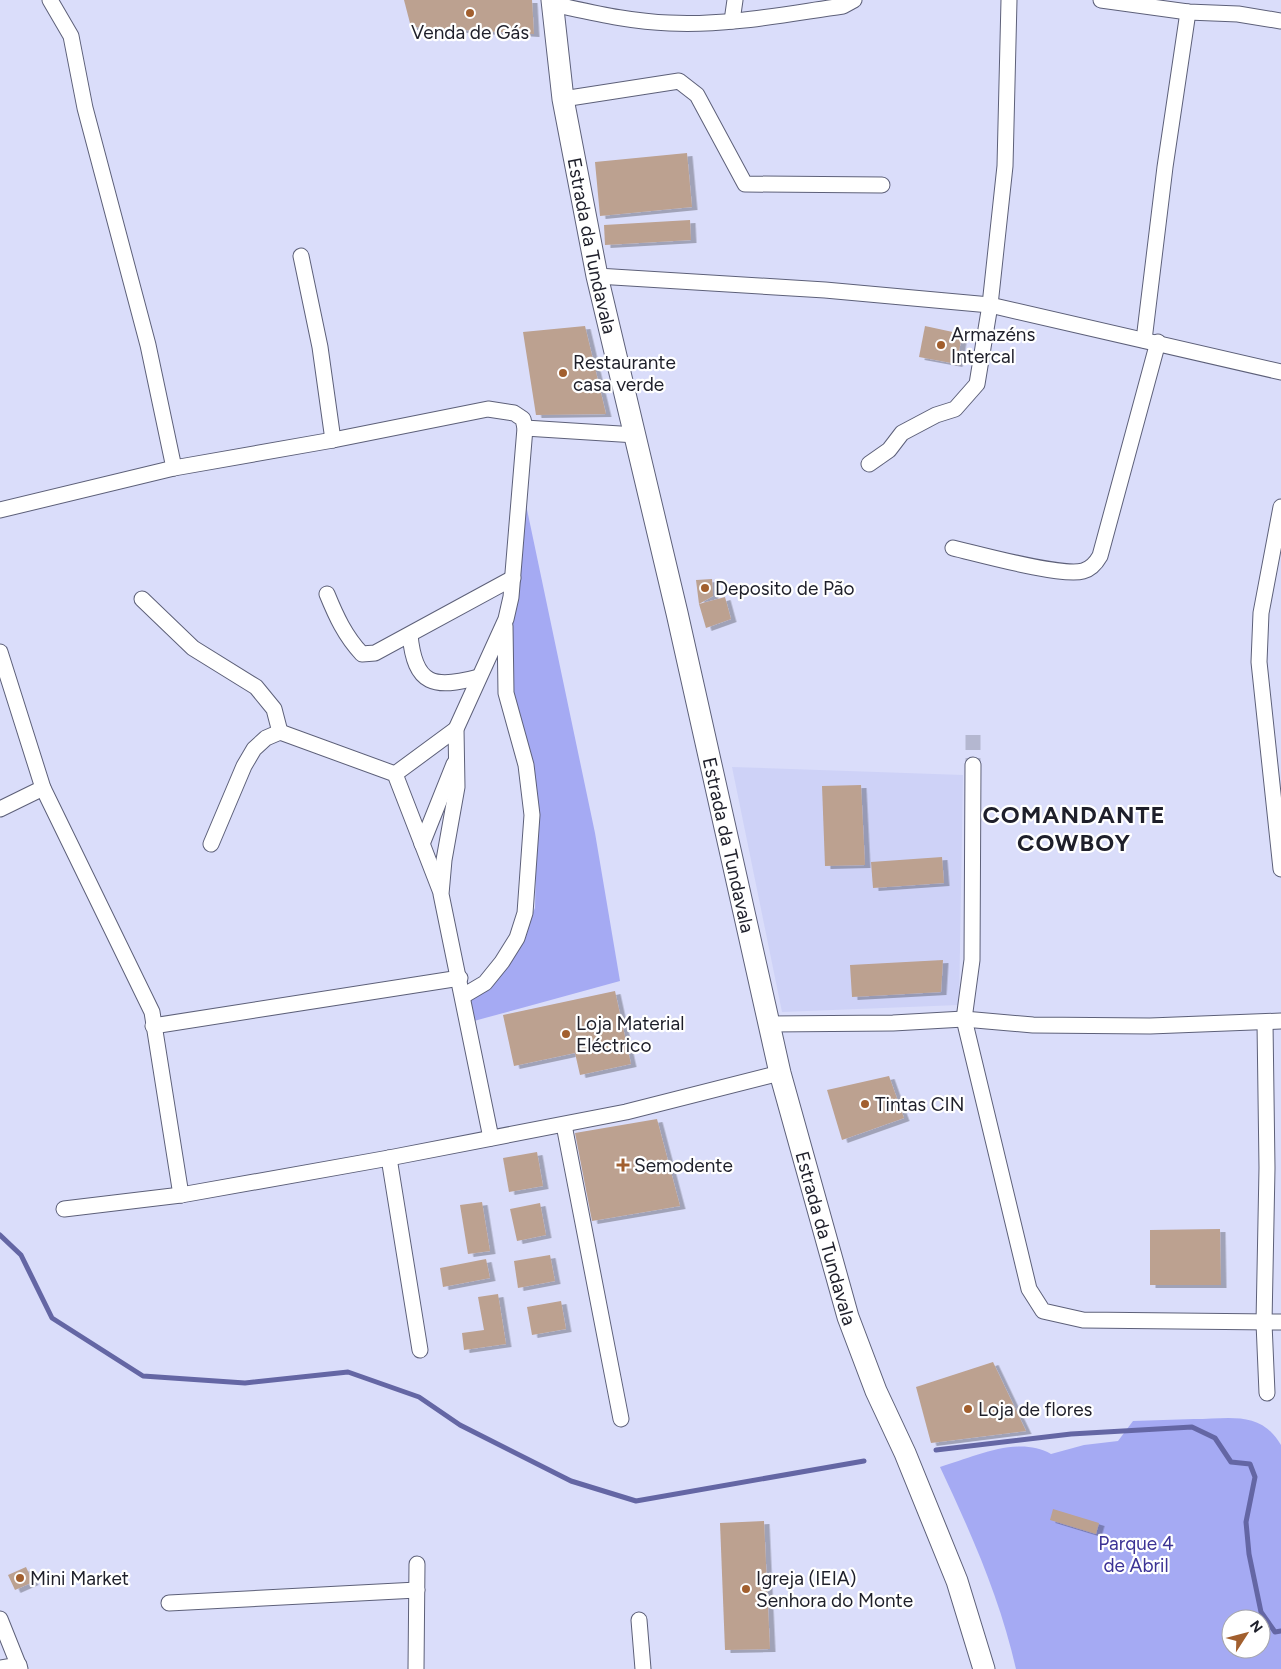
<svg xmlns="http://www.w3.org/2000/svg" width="1281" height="1669" viewBox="0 0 1281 1669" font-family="Figtree,sans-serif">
  <defs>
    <filter id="shadow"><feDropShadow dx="5.5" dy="3" stdDeviation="0" flood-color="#0004"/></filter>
  </defs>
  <rect width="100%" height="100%" fill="#daddfa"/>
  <polygon fill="#ced2f7" points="732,767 963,775 959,1005 782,1012"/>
  <g fill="#a5aaf3" fill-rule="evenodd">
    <polygon points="525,500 595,833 620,981 474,1021 468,1002 506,969 535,908 536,861 514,708 511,655 513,609"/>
    <path d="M1194,1419c35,0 67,-9 87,26v224h-265c-16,-71 -45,-136 -76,-202 34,-10 78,-32 111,-13l33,-9 34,-4 15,-20zM1231,1619h30v30h-30z"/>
  </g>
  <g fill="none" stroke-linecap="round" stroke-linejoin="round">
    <g stroke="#6466a4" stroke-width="5">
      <polyline points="0,1235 21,1255 52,1318 143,1376 245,1383 348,1372 419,1397 460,1425 571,1481 636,1501 864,1461"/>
      <polyline points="936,1450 1071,1434 1192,1427 1215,1438 1231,1462 1250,1464 1255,1477 1246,1522 1249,1554 1261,1612 1275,1632 1281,1631"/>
    </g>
  </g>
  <g fill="#bca190" filter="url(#shadow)">
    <polygon points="404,0 532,0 534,34 411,27"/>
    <polygon points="687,153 692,207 600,216 595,162"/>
    <polygon points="690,220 691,240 605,245 604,225"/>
    <polygon points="585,326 606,414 536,415 523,332"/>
    <polygon points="925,326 962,334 957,364 919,357"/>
    <polygon points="712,579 713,596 699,604 696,580"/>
    <polygon points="725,597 731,619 706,628 699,604"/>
    <polygon points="861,785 865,865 825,866 822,786"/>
    <polygon points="942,857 944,883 873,888 871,862"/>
    <polygon points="943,960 941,992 852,997 850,965"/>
    <polygon points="615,991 631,1064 580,1075 575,1053 514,1066 503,1015"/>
    <polygon points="889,1076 904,1118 842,1140 827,1090"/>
    <polygon points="657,1119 680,1206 592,1221 575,1133"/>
    <polygon points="537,1152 543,1186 509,1192 503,1158"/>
    <polygon points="482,1202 490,1251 468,1254 460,1205"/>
    <polygon points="540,1203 546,1235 517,1241 510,1209"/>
    <polygon points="1220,1229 1221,1285 1150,1285 1150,1230"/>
    <polygon points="550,1255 555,1281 518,1288 514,1261"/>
    <polygon points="486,1259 490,1278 443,1287 440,1268"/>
    <polygon points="498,1294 506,1344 464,1350 462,1333 484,1330 478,1297"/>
    <polygon points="561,1301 566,1329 532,1335 527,1307"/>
    <polygon points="993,1362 1026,1431 931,1443 916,1387"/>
    <polygon points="1053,1509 1099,1523 1096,1534 1050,1520"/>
    <polygon points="764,1521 770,1649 725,1650 720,1523"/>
    <polygon points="26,1567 33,1582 15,1590 8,1575"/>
  </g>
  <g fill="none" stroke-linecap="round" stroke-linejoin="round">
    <polyline stroke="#b4b7d0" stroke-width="15" stroke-dasharray="15 8" stroke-linecap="butt" points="973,735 973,765"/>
    <g stroke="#5d6079" stroke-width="17">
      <g id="street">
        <polyline points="50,0 71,36 85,108 148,345 174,468"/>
        <polyline points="1101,0 1188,12 1238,14 1281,21"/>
        <path d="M552,4c38,8 78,18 117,19 58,3 117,-9 174,-17l11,-6"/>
        <polyline points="732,21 735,0"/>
        <polyline points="563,99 679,81 697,95 745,184 882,185"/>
        <polyline points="301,256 320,347 333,440"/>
        <polyline points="597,276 825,290 990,305 1281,372"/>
        <polyline points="1144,340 1165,167 1188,12"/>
        <polyline points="525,428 636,435"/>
        <polyline points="869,464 889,450 902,433 936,415 955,409 977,384 990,305 1005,166 1009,0"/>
        <polyline points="1281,507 1261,613 1259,662 1281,869"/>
        <polyline points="0,510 174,468 333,440 488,409 514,413 523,419 525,428 511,597 506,619 456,729 457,787 444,860 441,894 491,1138"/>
        <path d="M953,548c26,6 108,29 130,23 8,-2 13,-8 17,-15l58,-214"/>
        <path d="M327,594c9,22 18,42 35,60l13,-1 138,-75"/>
        <polyline points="142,599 193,648 256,687 274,709 280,732"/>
        <path d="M410,635c5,51 24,54 69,42"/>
        <polyline points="0,652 43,788 152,1012 181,1195"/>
        <polyline points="973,765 972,960 964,1019 1029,1289 1043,1311 1083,1320 1281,1322"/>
        <polyline points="395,774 456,729"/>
        <polyline points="0,809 43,788"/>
        <polyline points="211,844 244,766 254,749 266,738 280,732 395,774 440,890"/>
        <polyline points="422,844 454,764"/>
        <polyline points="463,996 485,983 502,962 517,938 525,913 532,815 526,765 506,693 505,626"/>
        <polyline points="1265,1023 1267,1168 1264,1323 1267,1393"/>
        <polyline points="770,1024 893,1023 964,1019 1033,1025 1150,1026 1281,1021"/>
        <polyline points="153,1026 460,978"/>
        <polyline points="564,1125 621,1419"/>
        <polyline points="389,1158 420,1350"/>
        <polyline points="64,1209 181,1195 389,1158 626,1112 780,1073"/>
        <polyline points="169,1603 417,1590"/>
        <polyline points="0,1619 20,1669"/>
        <polyline points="639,1620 643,1669"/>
        <polyline points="0,1668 19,1665"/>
        <polyline points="416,1669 417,1564"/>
      </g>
    </g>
    <g stroke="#5d6079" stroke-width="23">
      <g id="secondary">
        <path id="s1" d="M552,0l11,99 34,177 80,337 103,460 68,244 28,74 29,62 52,128 27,88"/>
      </g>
    </g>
    <use href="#street" stroke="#fff" stroke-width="15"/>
    <use href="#secondary" stroke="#fff" stroke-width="21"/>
  </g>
  <g fill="#a25f2e" stroke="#fff" stroke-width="2">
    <circle cx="470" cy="13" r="5"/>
    <circle cx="941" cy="345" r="5"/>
    <circle cx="563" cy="373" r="5"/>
    <circle cx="705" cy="588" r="5"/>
    <circle cx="566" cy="1034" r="5"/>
    <circle cx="865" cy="1104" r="5"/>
    <path d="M620.5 1157.5h5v5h5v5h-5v5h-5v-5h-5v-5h5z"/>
    <circle cx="968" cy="1409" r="5"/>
    <circle cx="20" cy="1578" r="5"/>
    <circle cx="746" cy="1589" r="5"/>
  </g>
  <g text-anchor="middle" stroke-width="4.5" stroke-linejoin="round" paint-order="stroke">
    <g font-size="19" fill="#1e1f2a" stroke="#fff" text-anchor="start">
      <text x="470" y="39" text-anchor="middle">Venda de Gás</text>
      <text x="951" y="341">Armazéns<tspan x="951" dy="22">Intercal</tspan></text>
      <text x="573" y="369">Restaurante<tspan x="573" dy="22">casa verde</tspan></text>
      <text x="715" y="595">Deposito de Pão</text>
      <text x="576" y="1030">Loja Material<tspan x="576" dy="22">Eléctrico</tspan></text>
      <text x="875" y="1111">Tintas CIN</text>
      <text x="634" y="1172">Semodente</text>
      <text x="978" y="1416">Loja de flores</text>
      <text x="30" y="1585">Mini Market</text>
      <text x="756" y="1585">Igreja (IEIA)<tspan x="756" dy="22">Senhora do Monte</tspan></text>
    </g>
    <g font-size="19" fill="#1e1f2a" stroke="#fff">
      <text dy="7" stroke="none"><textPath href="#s1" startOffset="249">Estrada da Tundavala</textPath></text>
      <text dy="7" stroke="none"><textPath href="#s1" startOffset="864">Estrada da Tundavala</textPath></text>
      <text dy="7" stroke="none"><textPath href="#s1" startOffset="1269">Estrada da Tundavala</textPath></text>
    </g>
    <g font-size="19" fill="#3c3395" stroke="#fff">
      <text x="1136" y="1550">Parque 4<tspan x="1136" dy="22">de Abril</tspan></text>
    </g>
    <g font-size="24" font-weight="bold" letter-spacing="1" fill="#1e1f2a" stroke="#fff">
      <text x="1074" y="823">COMANDANTE<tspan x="1074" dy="28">COWBOY</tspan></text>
    </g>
  </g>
  <g transform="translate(1246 1634) rotate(54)"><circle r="24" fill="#ffffff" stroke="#a5a5aa"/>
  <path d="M0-4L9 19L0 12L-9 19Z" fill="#a25f2e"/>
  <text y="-8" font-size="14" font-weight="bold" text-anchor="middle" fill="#1e1f2a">N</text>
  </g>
</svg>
